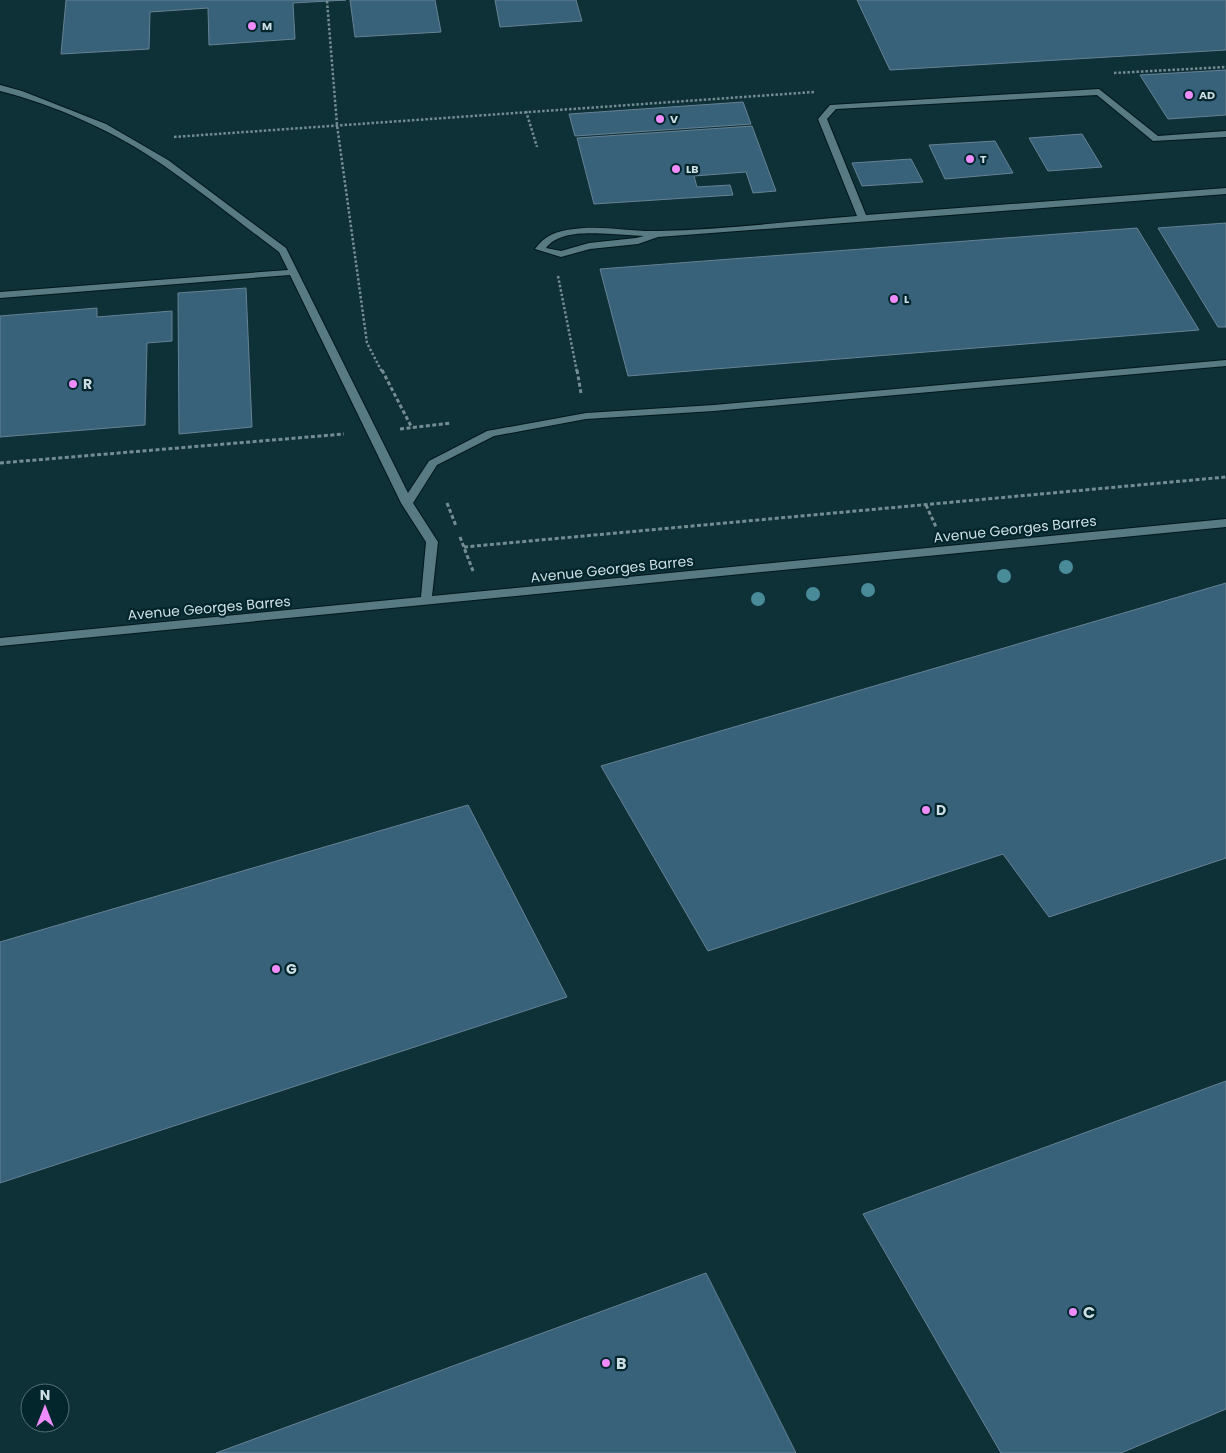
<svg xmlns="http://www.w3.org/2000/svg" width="1226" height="1453" viewBox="0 0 1226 1453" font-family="Poppins,sans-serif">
  <rect width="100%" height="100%" fill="#0e3037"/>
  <g fill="#38617a" stroke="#678294">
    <polygon points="66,0 346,0 293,3 295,39 209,45 208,8 150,12 149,49 61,54"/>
    <polygon points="350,0 435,0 441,32 355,37"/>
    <polygon points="495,0 576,0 582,21 500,27"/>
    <polygon points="857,0 1226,0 1226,50 890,70"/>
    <polygon points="1226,70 1226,115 1168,119 1140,75"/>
    <polygon points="743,102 751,124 575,136 569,114"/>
    <polygon points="752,126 776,191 753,193 746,172 694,176 697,187 730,185 733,195 594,204 577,138"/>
    <polygon points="1082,134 1102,167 1048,171 1029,138"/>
    <polygon points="995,141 1013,173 945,179 929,145"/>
    <polygon points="911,159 923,182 862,186 852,163"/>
    <polygon points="1226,223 1226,327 1218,327 1158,228"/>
    <polygon points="1137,228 1199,330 628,376 600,269"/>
    <polygon points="246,288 252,427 179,434 178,293"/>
    <polygon points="97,308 97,317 172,311 172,341 147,343 145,425 0,437 0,316"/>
    <polygon points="1226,583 1226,858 1049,917 1003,854 708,951 601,766"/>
    <polygon points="468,805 567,997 0,1183 0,942"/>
    <polygon points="1226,1081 1226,1409 1121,1453 1001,1453 863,1214"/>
    <polygon points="706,1273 796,1453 216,1453"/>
  </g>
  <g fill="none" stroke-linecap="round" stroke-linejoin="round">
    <g stroke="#00171c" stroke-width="2">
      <g id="service">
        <path d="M0,85l22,6 84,33 62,36 118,88 122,245 21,-32 58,-30 99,-18 128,-8 512,-45v6l-512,45 -128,8 -92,17 -57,29 -24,38 25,39 -6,54 794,-77v8l-1226,119v-8l421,-41 5,-55 -25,-39 -111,-228 -290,23v-6l288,-22 -9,-18c-39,-29 -77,-60 -116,-87 -47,-33 -108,-60 -163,-74z"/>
        <path d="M1099,89l59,47 68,-5v6l-73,4 -56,-46 -261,14 -9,10 39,96 360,-27v6l-568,43 -20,7 -48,5 -29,8 -26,-8c10,-14 22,-18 39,-20 29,-4 56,3 84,2 65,-1 134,-10 199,-15l-39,-97 12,-14zM612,234l32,2 -8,2 -47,5 -28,8 -15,-3c13,-18 46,-15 66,-14z"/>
      </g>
    </g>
    <g stroke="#748d93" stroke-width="2.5" stroke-dasharray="2.5 2" stroke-linecap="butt">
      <polyline points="327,1 337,125 367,343 382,372"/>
      <polyline points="1114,73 1226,67"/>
      <polyline points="526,111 537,147"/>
      <polyline points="174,137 814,92"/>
      <polyline points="558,276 577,372"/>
    </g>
    <g stroke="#748d93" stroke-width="3" stroke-dasharray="4 2.5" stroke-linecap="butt">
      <polyline points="382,370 412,428"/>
      <polyline points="577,370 581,393"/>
      <polyline points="400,429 451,423"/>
      <polyline points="0,463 344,434"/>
      <polyline points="447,503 456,526"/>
      <polyline points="926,505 936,527"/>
      <polyline points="460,537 473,571"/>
      <polyline points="464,547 1226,477"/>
    </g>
    <use href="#service" fill="#587a83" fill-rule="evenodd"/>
  </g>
  <g fill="#4a8b9a">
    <circle cx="1066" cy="567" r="7"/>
    <circle cx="1004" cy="576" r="7"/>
    <circle cx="868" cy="590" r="7"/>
    <circle cx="813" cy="594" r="7"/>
    <circle cx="758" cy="599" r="7"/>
  </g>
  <g fill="#ed8cfa" stroke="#03262d" stroke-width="2">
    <circle cx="252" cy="26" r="5"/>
    <circle cx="1189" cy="95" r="5"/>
    <circle cx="660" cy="119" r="5"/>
    <circle cx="970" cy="159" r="5"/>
    <circle cx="676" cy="169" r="5"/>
    <circle cx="894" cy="299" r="5"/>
    <circle cx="73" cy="384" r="5"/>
    <circle cx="926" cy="810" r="5"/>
    <circle cx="276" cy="969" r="5"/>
    <circle cx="1073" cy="1312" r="5"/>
    <circle cx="606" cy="1363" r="5"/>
  </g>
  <g text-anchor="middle" stroke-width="4.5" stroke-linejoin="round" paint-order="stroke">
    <g font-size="11" font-weight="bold" fill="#cddfe4" stroke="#03262d" text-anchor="start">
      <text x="262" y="30">M</text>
      <text x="1199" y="99">AD</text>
      <text x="670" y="123">V</text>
      <text x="980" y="163">T</text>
      <text x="686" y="173">LB</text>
      <text x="904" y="303">L</text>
    </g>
    <g font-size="14" font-weight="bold" fill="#cddfe4" stroke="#03262d" text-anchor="start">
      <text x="83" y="389">R</text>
      <text x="936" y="815">D</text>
      <text x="286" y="974">G</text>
    </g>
    <g font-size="14" fill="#cddfe4" stroke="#03262d">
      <text transform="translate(1015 529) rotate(-6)" y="5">Avenue Georges Barres</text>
      <text transform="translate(612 569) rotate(-6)" y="5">Avenue Georges Barres</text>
      <text transform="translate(209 608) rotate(-5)" y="5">Avenue Georges Barres</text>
    </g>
    <g font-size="16" font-weight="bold" fill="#cddfe4" stroke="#03262d" text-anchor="start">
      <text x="1083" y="1318">C</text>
      <text x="616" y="1369">B</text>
    </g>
  </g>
  <g transform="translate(45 1408)"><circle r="24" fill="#03262d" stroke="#547076"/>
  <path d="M0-4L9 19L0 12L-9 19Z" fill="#ed8cfa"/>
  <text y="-8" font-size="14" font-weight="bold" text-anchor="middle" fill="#cddfe4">N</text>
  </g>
</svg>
